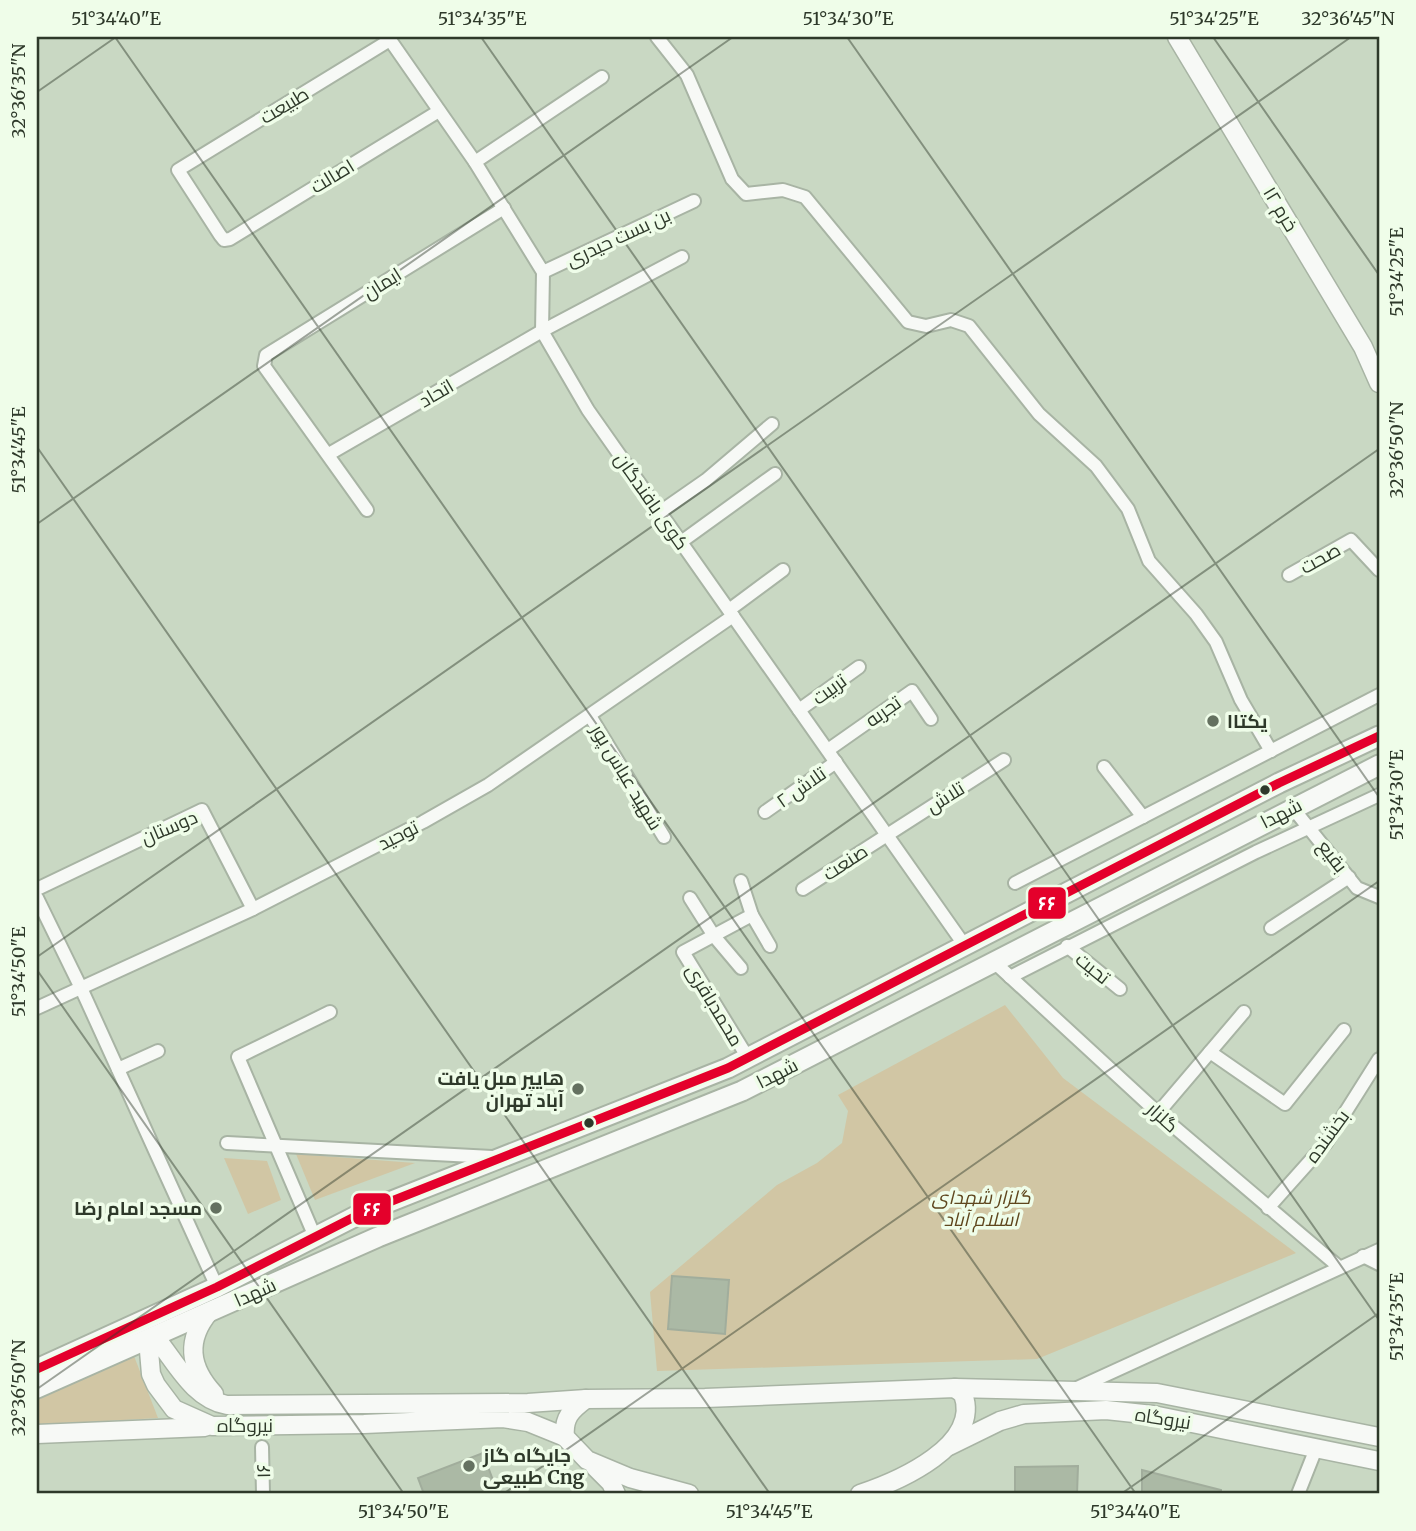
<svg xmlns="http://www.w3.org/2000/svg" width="1416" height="1531" viewBox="0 0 1416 1531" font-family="Merriweather,Cairo,serif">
  <rect width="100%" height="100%" fill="#c9d8c3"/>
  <g fill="#d1c6a4">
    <polygon points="1005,1005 1063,1078 1296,1253 1037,1359 657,1371 650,1292 777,1185 817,1163 842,1143 848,1111 838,1095"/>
    <polygon points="296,1154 415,1163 315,1200"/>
    <polygon points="224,1158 267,1161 281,1200 248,1214"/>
    <polygon points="134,1356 158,1418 37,1425 37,1397"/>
  </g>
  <g fill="#abb9a5" stroke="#a1ad9c" stroke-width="2">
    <polygon points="672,1276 729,1280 725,1334 668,1329"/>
    <polygon points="483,1453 498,1494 424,1494 418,1478"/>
    <polygon points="1078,1466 1077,1494 1015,1494 1015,1467"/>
    <polygon points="1142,1470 1221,1490 1221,1494 1142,1494"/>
  </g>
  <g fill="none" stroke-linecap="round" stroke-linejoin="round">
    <g stroke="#a8b4a4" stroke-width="16">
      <g id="street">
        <polyline points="388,37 475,162 543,272 542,331 588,410 965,946"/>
        <polyline points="657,37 687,75 732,179 746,194 783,190 805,197 908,322 926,326 951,320 969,326 1039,414 1096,466 1128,509 1149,561 1196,614 1216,642 1241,700 1271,751"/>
        <polyline points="390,40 178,170 220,235 224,240 230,239 439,111"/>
        <polyline points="475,162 602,77"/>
        <polyline points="543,272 694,201"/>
        <polyline points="329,454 542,331 682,257"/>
        <polyline points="367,510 264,366 266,355 504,208"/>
        <polyline points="660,512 706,480 772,424"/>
        <polyline points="681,542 775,474"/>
        <polyline points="1289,575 1351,540 1379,570"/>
        <polyline points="729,610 783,570"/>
        <polyline points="799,710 859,667"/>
        <polyline points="590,716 664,837"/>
        <polyline points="828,750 912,691 931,719"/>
        <polyline points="1104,767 1143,817"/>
        <polyline points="1292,807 1357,888 1379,897"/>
        <polyline points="765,812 836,762"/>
        <polyline points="741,881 752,915 683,952 748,1058"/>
        <polyline points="1015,883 1379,695"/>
        <polyline points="37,889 202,810 253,909"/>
        <polyline points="803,889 1004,760"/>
        <polyline points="37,898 81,988 217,1287"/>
        <polyline points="690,898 714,936 741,968"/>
        <polyline points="752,915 770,946"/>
        <polyline points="1271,928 1349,877"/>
        <polyline points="1067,946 1120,989"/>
        <polyline points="993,961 1158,1113 1339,1267"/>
        <polyline points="1010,977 1256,852 1379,795"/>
        <polyline points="37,1008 253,909 423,822 488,785 733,616"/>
        <polyline points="1210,1052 1285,1104 1344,1030"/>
        <polyline points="118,1069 158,1051"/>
        <polyline points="1158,1113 1244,1012"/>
        <polyline points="227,1143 492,1157"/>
        <polyline points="1268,1208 1326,1143 1379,1059"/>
        <polyline points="315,1237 238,1057 330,1012"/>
        <polyline points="1363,1256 1379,1264"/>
        <polyline points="1075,1389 1379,1250"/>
        <polyline points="262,1447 263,1494"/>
        <polyline points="1298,1494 1317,1446"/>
      </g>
    </g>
    <g stroke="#a8b4a4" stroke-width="21">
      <g id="secondary">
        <polyline points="1177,37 1363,347 1379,383"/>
        <path d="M209,1312c-23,28 -20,55 5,82"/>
        <polyline points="37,1434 205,1427"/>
        <path d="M565,1437l-37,-15 -25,-4 -139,6 -152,2 -38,-17 -18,-24 -5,-11 -2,-23 6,-14c21,25 38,62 72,68l301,-2 58,-4"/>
        <polyline points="949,1446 1000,1421 1024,1414 1106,1410 1153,1415 1379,1461"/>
        <polyline points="595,1467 611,1483 616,1494"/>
        <path d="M689,1494l-59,-16 -43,-18 -22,-23c-2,-19 6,-27 21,-38l119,-1 250,-10 202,5 222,44"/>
        <path d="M860,1494c39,-13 122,-49 103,-100l-8,-6"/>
      </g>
    </g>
    <g stroke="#a8b4a4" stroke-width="23">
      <g id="primary">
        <polyline points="37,1369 217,1287 364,1212 728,1068 1279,783 1379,736"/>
        <polyline points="37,1388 378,1237 742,1091 1379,765"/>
      </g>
    </g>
    <use href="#street" stroke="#f7f9f6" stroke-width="12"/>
    <use href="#secondary" stroke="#f7f9f6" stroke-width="18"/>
    <use href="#primary" stroke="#f7f9f6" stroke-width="19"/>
    <g stroke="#effde9" stroke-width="14">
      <polyline id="bus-1" points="37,1369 217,1287 364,1212 728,1068 1279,783 1379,736"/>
    </g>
    <use href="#bus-1" stroke="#e4002b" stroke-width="9"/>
  </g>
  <path fill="none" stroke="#2e392a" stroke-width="2" stroke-opacity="0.45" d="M115,37l1021,1457M481,37l898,1283M847,37l532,760M1213,37l166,238M37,92l79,-55M37,447l733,1047M37,524l696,-487M37,957l1314,-920M37,970l367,524M37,1389l1342,-940M37,1492l1,2M503,1494l876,-613M1121,1494l258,-181"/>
  <g fill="#647160" stroke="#effde9" stroke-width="2.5">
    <circle cx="1213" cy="721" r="7"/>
    <circle cx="578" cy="1089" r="7"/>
    <circle cx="216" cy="1208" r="7"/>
    <circle cx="469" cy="1466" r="7"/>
  </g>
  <g fill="#2e392a" stroke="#effde9" stroke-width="2.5">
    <circle cx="1265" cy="790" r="6"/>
    <circle cx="589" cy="1123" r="6"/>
  </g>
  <g text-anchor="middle" stroke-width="7" stroke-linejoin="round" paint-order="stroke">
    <g font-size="19" fill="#2e392a" stroke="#effde9">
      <text transform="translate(284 105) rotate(-31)" y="7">طبیعت</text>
      <text transform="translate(332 176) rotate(-31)" y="7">اصالت</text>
      <text transform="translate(1281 209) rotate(59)" y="7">خرم ۱۲</text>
      <text transform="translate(618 237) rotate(-25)" y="7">بن بست حیدری</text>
      <text transform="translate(382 283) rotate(-32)" y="7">ایمان</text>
      <text transform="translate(436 393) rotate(-30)" y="7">اتحاد</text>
      <text transform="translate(652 501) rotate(55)" y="7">کوی بافندگان</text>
      <text transform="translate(1320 558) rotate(-29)" y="7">صحت</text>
      <text transform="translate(829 689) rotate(-36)" y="7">تربیت</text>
      <text transform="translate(883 711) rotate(-35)" y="7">تجربه</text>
      <text transform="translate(627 777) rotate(59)" y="7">شهید عباس پور</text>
      <text transform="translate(801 787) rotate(-35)" y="7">تلاش ۲</text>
      <text transform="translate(945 797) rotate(-32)" y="7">تلاش</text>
      <text transform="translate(1281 813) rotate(-27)" y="7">شهدا</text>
      <text transform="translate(169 827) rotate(-23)" y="7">دوستان</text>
      <text transform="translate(398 835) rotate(-27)" y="7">توحید</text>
      <text transform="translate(1333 856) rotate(52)" y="7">بقیع</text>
      <text transform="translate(845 862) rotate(-33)" y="7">صنعت</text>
      <text transform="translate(1093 968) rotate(39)" y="7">تحیت</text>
      <text transform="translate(715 1005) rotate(59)" y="7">محمدباقری</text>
      <text transform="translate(777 1073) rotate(-27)" y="7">شهدا</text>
      <text transform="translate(1163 1117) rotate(42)" y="7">گلزار</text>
      <text transform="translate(1327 1136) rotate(-54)" y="7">بخشنده</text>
      <text transform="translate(255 1292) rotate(-24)" y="7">شهدا</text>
      <text transform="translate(1163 1418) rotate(9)" y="7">نیروگاه</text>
      <text x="245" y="1432">نیروگاه</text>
      <text transform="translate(263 1471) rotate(-91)" y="7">۱۶</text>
    </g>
    <g font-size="19" font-weight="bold" fill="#2e392a" stroke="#effde9" text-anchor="start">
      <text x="1227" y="728">یکتاا</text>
      <text x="564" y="1085" text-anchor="end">هایپر مبل یافت<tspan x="564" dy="22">آباد تهران</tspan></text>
      <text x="202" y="1215" text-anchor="end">مسجد امام رضا</text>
      <text x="483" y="1462">جایگاه گاز<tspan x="483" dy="22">طبیعی Cng</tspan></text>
    </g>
    <g font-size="19" font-style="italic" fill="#5f461d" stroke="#effde9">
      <text x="981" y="1204">گلزار شهدای<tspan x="981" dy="22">اسلام آباد</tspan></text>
    </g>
  </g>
  <g stroke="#effde9" stroke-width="2.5">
    <rect x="1027" y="886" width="40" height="34" rx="7" fill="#e4002b"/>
    <rect x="352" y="1192" width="40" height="34" rx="7" fill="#e4002b"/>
  </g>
  <g font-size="19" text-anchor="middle" font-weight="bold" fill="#fff">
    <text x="1047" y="910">۶۶</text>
    <text x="372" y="1216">۶۶</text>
  </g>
  <rect width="1416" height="1531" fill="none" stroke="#effde9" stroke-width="77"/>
  <rect x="38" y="38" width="1340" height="1454" fill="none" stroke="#2e392a" stroke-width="2.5"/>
  <g font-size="18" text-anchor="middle" fill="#2e392a">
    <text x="116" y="25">51°34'40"E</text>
    <text x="482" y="25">51°34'35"E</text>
    <text x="848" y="25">51°34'30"E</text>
    <text x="1214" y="25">51°34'25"E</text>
    <text x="1348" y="25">32°36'45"N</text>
    <text transform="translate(19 91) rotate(-90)" y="6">32°36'35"N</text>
    <text transform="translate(1397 272) rotate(-90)" y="6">51°34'25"E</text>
    <text transform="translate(19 450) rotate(-90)" y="6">51°34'45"E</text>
    <text transform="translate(1397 450) rotate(-90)" y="6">32°36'50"N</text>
    <text transform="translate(1397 795) rotate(-90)" y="6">51°34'30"E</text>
    <text transform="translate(19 972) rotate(-90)" y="6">51°34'50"E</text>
    <text transform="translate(1397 1317) rotate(-90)" y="6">51°34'35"E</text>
    <text transform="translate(19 1388) rotate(-90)" y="6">32°36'50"N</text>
    <text x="403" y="1518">51°34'50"E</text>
    <text x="769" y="1518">51°34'45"E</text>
    <text x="1135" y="1518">51°34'40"E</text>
  </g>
</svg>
